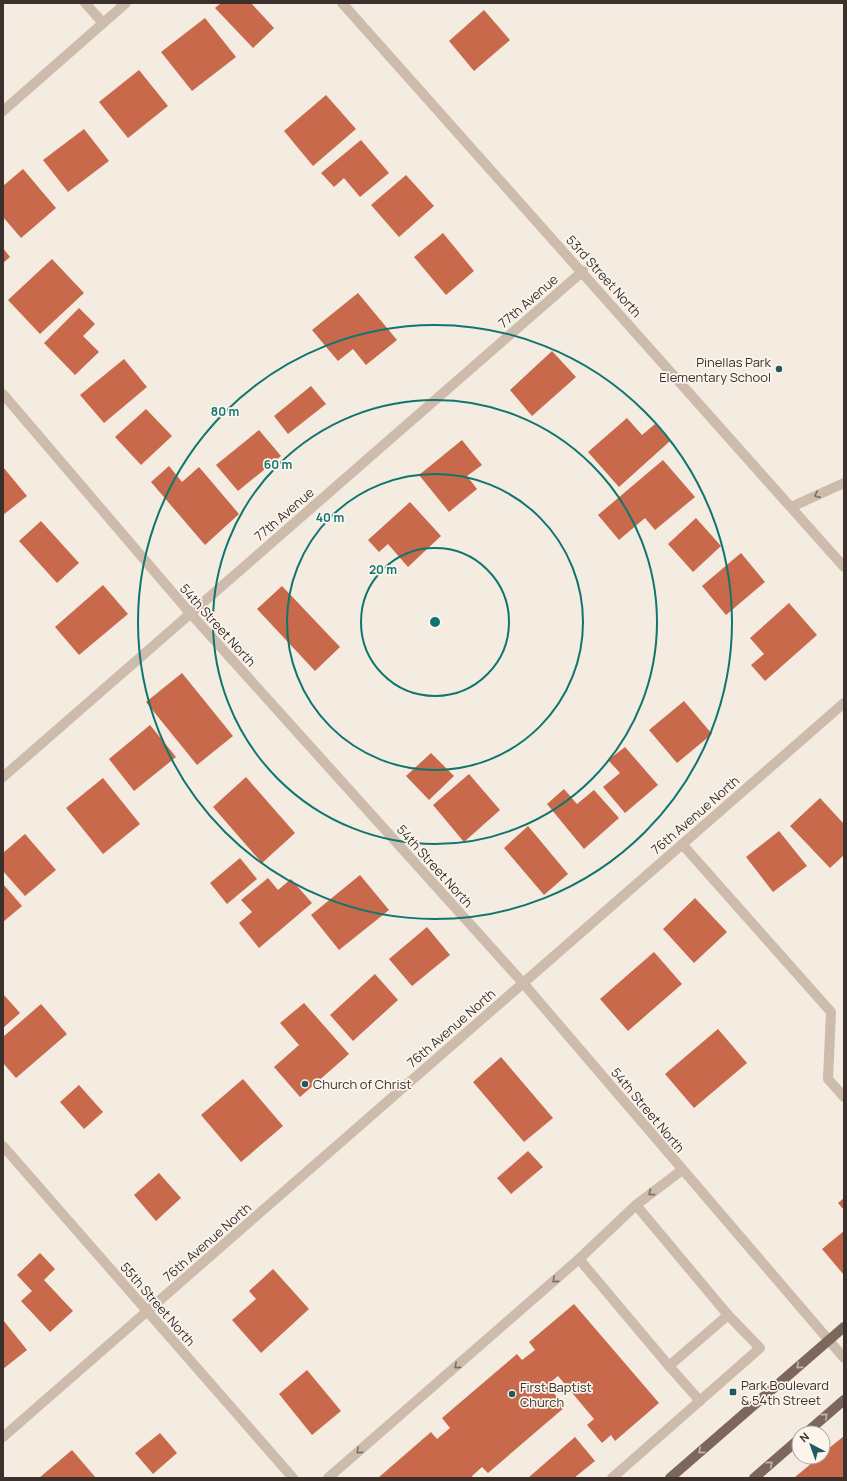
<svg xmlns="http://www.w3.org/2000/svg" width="847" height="1481" viewBox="0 0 847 1481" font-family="Manrope,sans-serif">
  <rect width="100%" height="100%" fill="#f4ebe1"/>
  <g fill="#c8694b">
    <polygon points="221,3 251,3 274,28 253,48 215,8"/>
    <polygon points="484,10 510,40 474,71 449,41"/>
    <polygon points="205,18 236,57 192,91 161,52"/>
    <polygon points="139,70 168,106 128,138 99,102"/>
    <polygon points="326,95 356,129 313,166 284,131"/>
    <polygon points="84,129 109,161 68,192 43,160"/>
    <polygon points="361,140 389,173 360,197 344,178 334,187 321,173"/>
    <polygon points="23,169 56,208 21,238 3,217 3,186"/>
    <polygon points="406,175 434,206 399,237 371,205"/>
    <polygon points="443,233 474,271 446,295 414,257"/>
    <polygon points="3,248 10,257 3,263"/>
    <polygon points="52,259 84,293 40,334 8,300"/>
    <polygon points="358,293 397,340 366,365 353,349 338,361 312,330"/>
    <polygon points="79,308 95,324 83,336 99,352 75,375 44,343"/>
    <polygon points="552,351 576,377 532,416 510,390"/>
    <polygon points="124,359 147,387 104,423 80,395"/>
    <polygon points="311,386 326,404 288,434 274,416"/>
    <polygon points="146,409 172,436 141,465 115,437"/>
    <polygon points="627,418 642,435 655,424 670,441 619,487 588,452"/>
    <polygon points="259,430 281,456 238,491 216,465"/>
    <polygon points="462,440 482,465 467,476 477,489 449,512 419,475"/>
    <polygon points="663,460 695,497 655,530 645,518 619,540 598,515"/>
    <polygon points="169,466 182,482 199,467 239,514 205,545 151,482"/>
    <polygon points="3,467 27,496 3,515"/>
    <polygon points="410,502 441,536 408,567 388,544 379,552 368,540"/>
    <polygon points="696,518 721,546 693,572 668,544"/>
    <polygon points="41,521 79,563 57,583 19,541"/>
    <polygon points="741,553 765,582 726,615 702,586"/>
    <polygon points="103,585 128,614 79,655 55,627"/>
    <polygon points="282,586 340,647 315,671 257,609"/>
    <polygon points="789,603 817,635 765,681 751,665 764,654 750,638"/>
    <polygon points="182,673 233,736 197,765 146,702"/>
    <polygon points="684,701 712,734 677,763 649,730"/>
    <polygon points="150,725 176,757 134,791 109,759"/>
    <polygon points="625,747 658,785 625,813 603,787 620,773 608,760"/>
    <polygon points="431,753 454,776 429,800 406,776"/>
    <polygon points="469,774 500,810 464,842 433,805"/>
    <polygon points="246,777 295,833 262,863 213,807"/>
    <polygon points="103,778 140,824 103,854 66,808"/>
    <polygon points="564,789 577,804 594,790 619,818 584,849 547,804"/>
    <polygon points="820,798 844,824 844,855 830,868 790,826"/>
    <polygon points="528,826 568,874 544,895 504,848"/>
    <polygon points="779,831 807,866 773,892 746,857"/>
    <polygon points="25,834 56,870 25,896 3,871 3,853"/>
    <polygon points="240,858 257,879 227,904 210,883"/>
    <polygon points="360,875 389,910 339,950 311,915"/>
    <polygon points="268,878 278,890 291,879 312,903 259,948 239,923 252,912 241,900"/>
    <polygon points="3,884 22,906 3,922"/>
    <polygon points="695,898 727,932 694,963 663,929"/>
    <polygon points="427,927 450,955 412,986 389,959"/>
    <polygon points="654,952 682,984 628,1031 600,999"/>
    <polygon points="375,974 398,1000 353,1041 330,1015"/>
    <polygon points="3,994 20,1013 3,1028"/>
    <polygon points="304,1003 349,1054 300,1097 274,1067 299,1045 280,1023"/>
    <polygon points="41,1004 67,1034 16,1078 3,1063 3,1037"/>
    <polygon points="718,1029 747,1063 694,1108 665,1074"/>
    <polygon points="501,1057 553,1118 524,1142 473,1082"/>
    <polygon points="243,1079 283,1126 241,1162 201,1115"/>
    <polygon points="79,1085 103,1112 84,1129 60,1102"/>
    <polygon points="528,1151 543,1167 511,1194 497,1178"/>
    <polygon points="159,1173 181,1198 156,1221 134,1195"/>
    <polygon points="844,1198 844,1210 838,1203"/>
    <polygon points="844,1231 844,1275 822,1249"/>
    <polygon points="40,1253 55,1269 44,1280 73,1311 50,1332 21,1301 32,1291 17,1275"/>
    <polygon points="273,1269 309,1309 261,1353 232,1320 256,1299 249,1291"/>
    <polygon points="574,1304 659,1403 615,1441 611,1435 602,1443 587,1425 594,1419 558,1376 547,1385 565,1407 488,1473 482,1467 472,1476 473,1478 378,1478 431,1432 437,1439 450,1428 442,1418 517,1354 522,1360 535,1350 529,1342"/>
    <polygon points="3,1320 27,1350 3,1369"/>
    <polygon points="307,1370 341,1411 312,1435 279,1394"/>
    <polygon points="160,1433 177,1453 153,1474 135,1453"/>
    <polygon points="844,1436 844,1478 794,1478 819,1457 823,1457 823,1453"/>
    <polygon points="575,1437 595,1461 574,1478 528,1478"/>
    <polygon points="72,1450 96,1478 39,1478"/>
  </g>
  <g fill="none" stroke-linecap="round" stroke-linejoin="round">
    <g stroke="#cdbbac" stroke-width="10">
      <polyline points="791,507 844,483"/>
      <polyline points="682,844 831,1012 828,1079 844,1097"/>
      <polyline points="579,1259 669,1366 728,1315 636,1205"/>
      <polyline points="669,1366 700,1401"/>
      <polyline points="328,1478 579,1259 636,1205 682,1170"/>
      <polyline points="612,1478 760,1348 728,1315"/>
    </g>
    <g stroke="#cdbbac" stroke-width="10">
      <polyline points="85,3 103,23"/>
      <polyline points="342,3 844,567"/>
      <polyline points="3,394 190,613 523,983 844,1358"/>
      <polyline points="3,777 583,271"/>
      <polyline points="3,1146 293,1478"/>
      <polyline points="3,1437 844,703"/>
    </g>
    <polyline stroke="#cdbbac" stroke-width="10" points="3,111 126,3"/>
    <g stroke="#7d675c" stroke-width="10">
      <polyline points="806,1433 844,1400"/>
      <polyline points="670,1478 844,1327"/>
      <polyline points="754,1478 799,1439"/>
    </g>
  </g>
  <defs><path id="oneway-chevron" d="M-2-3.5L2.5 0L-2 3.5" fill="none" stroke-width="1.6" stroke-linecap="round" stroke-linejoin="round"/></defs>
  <g stroke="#7d6f65">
    <use href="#oneway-chevron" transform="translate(817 495) rotate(156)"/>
    <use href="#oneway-chevron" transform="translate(651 1193) rotate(143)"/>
    <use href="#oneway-chevron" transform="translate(555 1280) rotate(139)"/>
    <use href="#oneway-chevron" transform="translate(457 1366) rotate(139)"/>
    <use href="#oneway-chevron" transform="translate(359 1451) rotate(139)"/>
  </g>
  <g stroke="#c2b5ac">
    <use href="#oneway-chevron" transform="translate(799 1366) rotate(139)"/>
    <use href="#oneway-chevron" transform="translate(825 1416) rotate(-41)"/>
    <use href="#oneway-chevron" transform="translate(701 1451) rotate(139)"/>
    <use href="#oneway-chevron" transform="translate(770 1464) rotate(-41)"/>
  </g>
  <g fill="none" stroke="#0f766e" stroke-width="2">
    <circle cx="435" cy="622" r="74"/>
    <circle cx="435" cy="622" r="148"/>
    <circle cx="435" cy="622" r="222"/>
    <circle cx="435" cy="622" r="297"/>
  </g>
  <g fill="#1f5a5e" stroke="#fbf5ee" stroke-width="1.5">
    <circle cx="779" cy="369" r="4"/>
    <circle cx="305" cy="1084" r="4"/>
    <rect x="729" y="1388" width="8" height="8" rx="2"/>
    <circle cx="512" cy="1394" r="4"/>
  </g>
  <g text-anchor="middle" stroke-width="3.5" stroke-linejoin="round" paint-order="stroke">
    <g font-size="13" fill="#3b302b" stroke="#fbf5ee">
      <text transform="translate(604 276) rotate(48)" y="5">53rd Street North</text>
      <text transform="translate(528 301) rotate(-41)" y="5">77th Avenue</text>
      <text transform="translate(284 514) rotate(-41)" y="5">77th Avenue</text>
      <text transform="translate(218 625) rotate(48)" y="5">54th Street North</text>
      <text transform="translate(695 815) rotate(-41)" y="5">76th Avenue North</text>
      <text transform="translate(435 866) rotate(48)" y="5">54th Street North</text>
      <text transform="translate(451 1028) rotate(-41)" y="5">76th Avenue North</text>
      <text transform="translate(648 1110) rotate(50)" y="5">54th Street North</text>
      <text transform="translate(207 1242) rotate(-41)" y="5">76th Avenue North</text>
      <text transform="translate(158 1304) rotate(49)" y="5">55th Street North</text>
    </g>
    <g font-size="13" fill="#3b302b" stroke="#fbf5ee" text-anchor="start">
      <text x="771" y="367" text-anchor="end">Pinellas Park<tspan x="771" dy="15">Elementary School</tspan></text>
      <text x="313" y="1089">Church of Christ</text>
      <text x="741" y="1390">Park Boulevard<tspan x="741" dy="15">&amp; 54th Street</tspan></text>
      <text x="520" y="1392">First Baptist<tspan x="520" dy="15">Church</tspan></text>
    </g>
  </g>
  <circle cx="435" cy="622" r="6" fill="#0f766e" stroke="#fbf5ee" stroke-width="2"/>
  <g font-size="12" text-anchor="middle" font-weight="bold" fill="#0f766e" stroke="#fbf5ee" stroke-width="3.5" stroke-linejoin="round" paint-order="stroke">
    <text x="225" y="416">80 m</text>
    <text x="278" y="469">60 m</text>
    <text x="330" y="522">40 m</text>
    <text x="383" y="574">20 m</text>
  </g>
  <rect width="847" height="1481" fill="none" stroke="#3b302b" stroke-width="8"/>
  <g transform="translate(811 1445) rotate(319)"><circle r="19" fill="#fbf5ee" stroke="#aea6a0"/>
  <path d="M0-3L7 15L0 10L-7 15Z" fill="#1f5a5e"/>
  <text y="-6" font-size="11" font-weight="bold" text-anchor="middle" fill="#3b302b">N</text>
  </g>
</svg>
